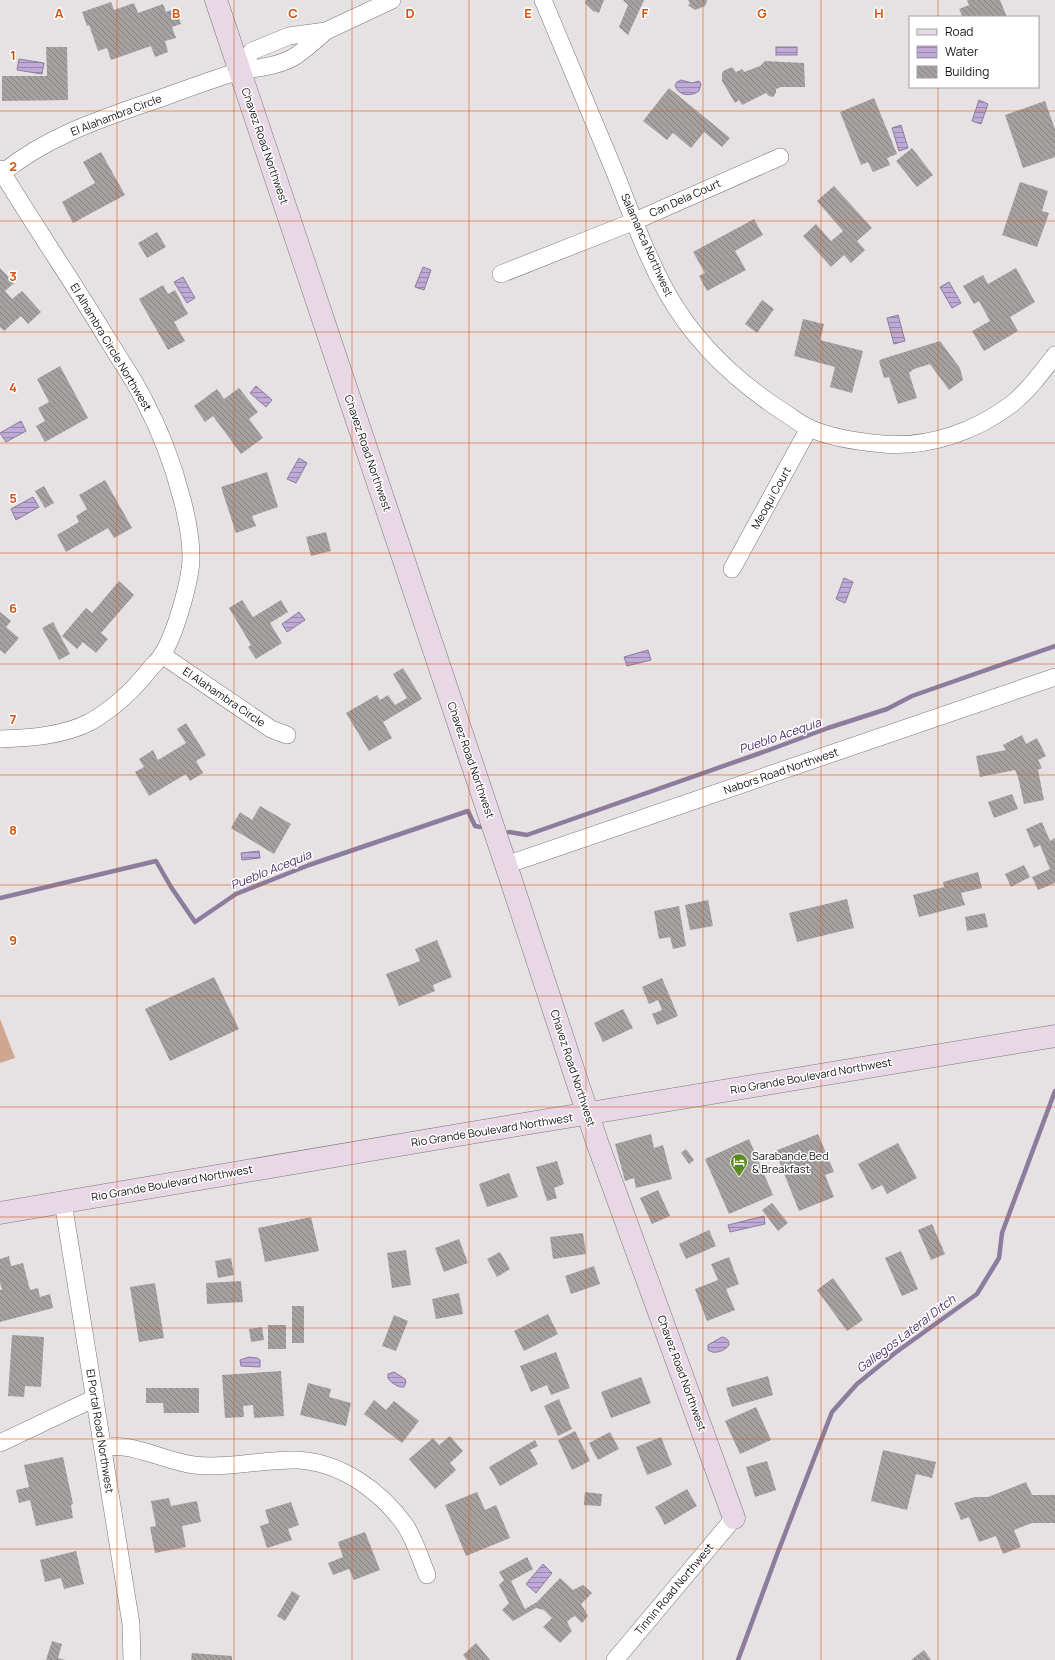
<svg xmlns="http://www.w3.org/2000/svg" width="1055" height="1660" viewBox="0 0 1055 1660" font-family="Manrope,sans-serif">
  <defs>
    <pattern id="water-rules" width="6" height="5" patternUnits="userSpaceOnUse"><rect width="6" height="5" fill="#bea9d7"/><path d="M0 2.5h6" fill="none" stroke="#9988ad"/></pattern>
    <pattern id="building-back-hatch" width="6" height="6" patternUnits="userSpaceOnUse"><rect width="6" height="6" fill="#a6a1a1"/><path d="M-1 5l2 2M0 0l6 6M5-1l2 2" fill="none" stroke="#868282"/></pattern>
  </defs>
  <rect width="100%" height="100%" fill="#e6e1e2"/>
  <polygon fill="#cfa68e" points="0,1019 15,1058 0,1063"/>
  <g fill="url(#water-rules)" stroke="#8c7c9d">
    <rect x="776" y="47" width="21" height="8"/>
    <polygon points="19,59 44,63 42,74 17,70"/>
    <path d="M681,80l11,3 7,-2 2,3 -2,7c-8,6 -21,5 -24,-6l2,-3z"/>
    <polygon points="979,100 988,104 981,124 972,121"/>
    <polygon points="901,125 908,148 899,151 892,128"/>
    <polygon points="423,267 431,270 424,290 415,287"/>
    <polygon points="183,277 195,298 187,303 174,282"/>
    <polygon points="949,282 961,303 952,308 940,287"/>
    <polygon points="898,315 905,341 894,344 887,318"/>
    <polygon points="256,386 272,400 266,407 250,393"/>
    <polygon points="21,421 26,431 6,442 0,433"/>
    <polygon points="299,458 307,463 296,483 287,479"/>
    <polygon points="33,497 39,507 16,520 11,509"/>
    <polygon points="844,578 853,582 845,603 836,599"/>
    <polygon points="299,612 305,620 287,632 282,624"/>
    <polygon points="648,650 651,660 627,666 624,657"/>
    <polygon points="259,851 260,858 242,860 241,853"/>
    <polygon points="764,1216 765,1224 730,1232 728,1225"/>
    <path d="M722,1337c5,1 7,3 7,8 -4,6 -15,10 -21,5v-5z"/>
    <polygon points="249,1357 257,1358 260,1360 260,1367 241,1366 240,1360"/>
    <path d="M394,1372l11,7 1,3 -2,5c-6,1 -14,-5 -16,-9v-4z"/>
    <polygon points="543,1564 552,1573 536,1593 526,1584"/>
  </g>
  <g fill="none" stroke-linecap="round" stroke-linejoin="round">
    <g stroke="#8c7c9d" stroke-width="4.5">
      <polyline points="509,832 527,835 769,750 828,728 887,709 912,696 1055,646"/>
      <polyline points="0,898 156,861 171,887 195,922 236,894 309,865 468,811 475,826 480,827"/>
      <polyline points="738,1660 776,1557 832,1412 857,1384 895,1353 977,1294 999,1258 1002,1233 1055,1091"/>
    </g>
  </g>
  <g fill="url(#building-back-hatch)">
    <polygon points="586,0 604,0 599,13 593,11 585,3"/>
    <polygon points="623,0 644,0 628,35 619,27 628,5"/>
    <polygon points="688,0 707,0 707,1 705,6 695,10 688,5 690,4"/>
    <polygon points="967,0 1000,0 1007,17 963,17 959,9 969,5"/>
    <polygon points="111,2 114,10 134,3 138,13 163,4 166,12 176,8 181,24 172,27 176,38 165,41 168,52 155,57 151,46 111,60 107,48 98,51 89,25 87,26 82,12"/>
    <polygon points="46,47 67,47 68,100 2,101 2,76 47,76"/>
    <polygon points="765,61 804,63 805,87 781,87 776,89 776,93 773,97 769,96 766,93 742,105 739,100 735,103 722,81 722,74 723,71 732,67 736,72 742,69 744,72 760,66"/>
    <polygon points="669,88 730,138 722,147 704,132 691,148 673,133 667,140 643,121"/>
    <polygon points="874,98 897,154 887,158 890,165 873,172 868,162 861,165 840,112"/>
    <polygon points="1045,101 1055,129 1055,157 1023,168 1005,115"/>
    <polygon points="912,148 933,175 917,187 896,161"/>
    <polygon points="101,152 125,195 73,223 62,202 95,183 83,162"/>
    <polygon points="1020,182 1048,191 1042,211 1049,213 1037,247 1002,235"/>
    <polygon points="834,186 872,228 857,241 865,250 851,263 844,255 831,267 803,236 816,224 831,241 843,231 817,201"/>
    <polygon points="754,219 763,235 735,251 746,270 707,291 699,276 705,273 693,252"/>
    <polygon points="157,232 166,247 147,258 138,243"/>
    <polygon points="0,268 14,283 5,291 12,299 22,291 41,312 28,324 21,316 4,331 0,327"/>
    <polygon points="1016,268 1035,302 1010,317 1018,331 984,351 972,331 990,321 979,301 974,304 963,286 983,275 988,284"/>
    <polygon points="163,285 168,294 175,290 188,314 174,322 185,341 168,350 139,299"/>
    <polygon points="762,300 774,309 757,333 745,324"/>
    <polygon points="803,319 824,324 820,340 863,351 852,393 830,387 835,367 794,356"/>
    <polygon points="940,341 960,368 963,380 949,390 930,364 914,369 909,373 917,398 898,404 889,377 884,378 879,361 882,359"/>
    <polygon points="60,366 88,418 45,442 36,426 45,421 38,408 49,402 37,379"/>
    <polygon points="239,388 258,412 249,419 263,438 241,454 213,416 205,422 194,406 217,389 224,399"/>
    <polygon points="267,472 278,507 252,516 256,526 236,533 221,487"/>
    <polygon points="105,480 132,528 114,538 108,528 66,552 57,535 79,522 76,516 87,509 79,495"/>
    <polygon points="44,486 54,503 45,508 35,491"/>
    <polygon points="326,532 331,551 311,556 306,537"/>
    <polygon points="119,581 134,595 101,633 108,639 96,653 83,642 77,649 62,636 86,608 92,613"/>
    <polygon points="242,600 253,617 281,600 288,612 270,623 282,643 256,659 248,647 251,645 229,608"/>
    <polygon points="0,612 11,621 6,627 19,638 5,654 0,650"/>
    <polygon points="53,622 70,654 59,660 42,628"/>
    <polygon points="403,668 422,699 383,722 392,738 369,751 346,713 377,695 380,700 388,695 395,705 407,698 393,674"/>
    <polygon points="186,723 206,755 196,761 203,773 190,781 186,774 149,796 135,772 144,767 139,759 153,750 158,760 186,743 177,729"/>
    <polygon points="1022,735 1026,744 1037,738 1046,756 1038,760 1042,768 1038,770 1044,800 1024,804 1018,777 1015,770 980,777 976,756 1006,750 1003,745"/>
    <polygon points="1012,794 1018,809 994,818 988,802"/>
    <polygon points="260,806 291,824 274,854 231,828 240,812 252,820"/>
    <polygon points="1042,822 1050,841 1055,838 1055,883 1038,890 1032,877 1050,869 1040,845 1034,848 1026,829"/>
    <polygon points="1024,865 1030,877 1011,887 1005,874"/>
    <polygon points="978,872 982,888 961,893 965,905 919,917 913,895 944,887 943,882"/>
    <polygon points="847,899 854,928 797,942 789,913"/>
    <polygon points="708,900 713,926 690,930 685,905"/>
    <polygon points="679,906 686,946 673,949 670,937 659,939 654,911"/>
    <polygon points="985,913 988,927 967,931 965,917"/>
    <polygon points="437,940 452,977 433,985 435,991 399,1006 386,974 420,961 415,949"/>
    <polygon points="214,977 239,1029 170,1061 145,1009"/>
    <polygon points="662,978 678,1016 657,1025 652,1014 662,1010 658,1000 649,1004 642,987"/>
    <polygon points="623,1009 633,1028 603,1042 594,1023"/>
    <polygon points="651,1134 654,1148 663,1145 672,1179 636,1188 634,1178 625,1181 615,1144"/>
    <polygon points="818,1134 834,1172 825,1175 834,1197 799,1211 775,1151"/>
    <polygon points="749,1139 773,1195 729,1214 705,1159"/>
    <polygon points="898,1143 917,1178 887,1194 882,1185 872,1190 858,1164"/>
    <polygon points="686,1149 694,1160 689,1164 681,1153"/>
    <polygon points="557,1161 564,1184 554,1188 557,1198 547,1201 536,1167"/>
    <polygon points="509,1173 518,1197 487,1207 479,1184"/>
    <polygon points="658,1190 670,1216 652,1224 640,1198"/>
    <polygon points="772,1203 788,1223 778,1231 762,1210"/>
    <polygon points="311,1217 319,1251 265,1262 258,1228"/>
    <polygon points="932,1224 945,1254 931,1260 918,1230"/>
    <polygon points="709,1230 716,1246 686,1259 679,1244"/>
    <polygon points="583,1233 586,1254 553,1259 550,1237"/>
    <polygon points="459,1239 468,1263 444,1272 435,1248"/>
    <polygon points="406,1250 411,1285 392,1288 387,1253"/>
    <polygon points="901,1251 918,1289 902,1296 885,1258"/>
    <polygon points="500,1252 510,1269 497,1277 487,1259"/>
    <polygon points="9,1256 11,1266 23,1263 30,1290 38,1288 40,1297 50,1294 53,1308 0,1322 0,1290 2,1290 0,1282 0,1259"/>
    <polygon points="729,1257 739,1284 726,1289 735,1310 707,1321 695,1289 718,1280 711,1264"/>
    <polygon points="231,1258 234,1275 218,1278 215,1261"/>
    <polygon points="594,1266 600,1284 571,1294 565,1276"/>
    <polygon points="833,1278 863,1320 847,1331 817,1290"/>
    <polygon points="241,1281 243,1302 207,1304 206,1283"/>
    <polygon points="155,1283 164,1338 139,1342 130,1287"/>
    <polygon points="459,1293 463,1314 436,1319 432,1299"/>
    <rect x="292" y="1306" width="12" height="37"/>
    <polygon points="548,1314 558,1334 524,1351 514,1331"/>
    <polygon points="394,1315 408,1321 396,1351 382,1346"/>
    <rect x="268" y="1325" width="18" height="24"/>
    <polygon points="262,1327 264,1340 251,1342 249,1329"/>
    <polygon points="12,1335 44,1337 41,1387 25,1386 24,1397 8,1396"/>
    <polygon points="556,1352 570,1388 551,1395 547,1385 531,1392 520,1366"/>
    <polygon points="281,1371 284,1416 254,1418 253,1405 243,1406 244,1417 225,1418 222,1375"/>
    <polygon points="768,1376 773,1395 732,1407 726,1388"/>
    <polygon points="641,1377 651,1403 611,1418 601,1392"/>
    <polygon points="308,1383 331,1389 329,1397 351,1403 346,1426 300,1415"/>
    <polygon points="146,1388 199,1388 199,1413 164,1413 163,1403 146,1403"/>
    <polygon points="559,1399 572,1429 558,1436 544,1406"/>
    <polygon points="374,1400 386,1410 394,1401 419,1421 402,1443 364,1414"/>
    <polygon points="756,1407 771,1440 740,1454 725,1421"/>
    <polygon points="575,1431 590,1461 572,1470 558,1440"/>
    <polygon points="610,1432 619,1449 598,1460 589,1443"/>
    <polygon points="450,1436 463,1451 450,1463 456,1470 435,1489 409,1459 433,1438 439,1445"/>
    <polygon points="661,1437 672,1465 647,1475 636,1447"/>
    <polygon points="535,1440 538,1446 530,1450 538,1464 500,1486 489,1467"/>
    <polygon points="883,1450 936,1462 932,1478 916,1474 907,1510 871,1501"/>
    <polygon points="63,1457 73,1504 71,1505 73,1518 36,1526 30,1500 19,1503 16,1490 29,1487 24,1465"/>
    <polygon points="767,1461 776,1490 755,1497 746,1467"/>
    <polygon points="1026,1482 1032,1495 1055,1495 1055,1523 1032,1523 1014,1530 1021,1547 1003,1554 996,1536 979,1542 969,1517 961,1520 954,1503 975,1497 988,1497"/>
    <polygon points="687,1489 697,1506 665,1525 655,1507"/>
    <polygon points="477,1492 485,1510 496,1505 510,1538 466,1556 445,1505"/>
    <polygon points="585,1492 602,1494 601,1506 584,1505"/>
    <polygon points="169,1498 171,1506 197,1501 201,1522 182,1526 186,1547 155,1553 150,1527 156,1526 151,1501"/>
    <polygon points="291,1502 299,1525 288,1529 292,1540 267,1548 260,1526 269,1523 265,1510"/>
    <polygon points="365,1532 380,1570 354,1580 349,1569 333,1575 328,1563 343,1557 338,1542"/>
    <polygon points="76,1551 84,1584 64,1589 61,1578 45,1582 40,1560"/>
    <polygon points="527,1557 533,1569 511,1581 525,1609 537,1602 560,1578 573,1590 583,1585 592,1593 581,1604 588,1616 582,1623 575,1616 571,1618 567,1622 572,1631 560,1643 543,1627 552,1618 544,1610 536,1608 513,1621 502,1610 509,1603 499,1585 504,1580 499,1572"/>
    <polygon points="292,1591 300,1596 285,1621 277,1616"/>
    <polygon points="52,1641 62,1644 58,1658 65,1660 46,1660"/>
    <polygon points="476,1643 490,1660 467,1660 463,1655"/>
    <polygon points="924,1650 931,1660 911,1660"/>
    <polygon points="192,1653 232,1656 232,1660 191,1660"/>
  </g>
  <g fill="none" stroke-linecap="round" stroke-linejoin="round">
    <g stroke="#7a7677" stroke-width="18">
      <g id="street">
        <path d="M543,0c24,57 47,113 71,170 16,40 31,83 52,121 28,51 71,91 119,122 8,5 15,11 24,15 20,9 51,14 74,16 46,4 94,-13 130,-41 16,-13 30,-32 42,-48"/>
        <polyline points="326,31 392,0"/>
        <path d="M0,169c35,58 73,113 108,171 12,20 26,39 36,60 17,32 29,64 38,99 5,19 9,38 9,58 0,23 -16,78 -29,98 -3,5 -8,9 -12,14 -16,20 -37,40 -60,53 -27,14 -61,16 -90,17"/>
        <path d="M0,175c41,-35 94,-54 144,-71 32,-11 63,-23 95,-33 19,-3 42,-5 58,-16 10,-7 20,-16 29,-24l-37,5 -37,15 -13,20"/>
        <polyline points="501,274 635,221 780,157"/>
        <polyline points="732,569 809,428"/>
        <polyline points="162,655 271,729 287,735"/>
        <polyline points="506,865 1055,677"/>
        <polyline points="63,1202 131,1624 132,1660"/>
        <polyline points="0,1443 95,1398"/>
        <path d="M103,1447c7,0 14,-1 21,0 24,3 46,15 70,18 35,4 69,-6 103,-5 43,2 83,30 108,65 10,15 15,33 22,50"/>
        <polyline points="615,1660 734,1518"/>
      </g>
    </g>
    <g stroke="#7a7677" stroke-width="23">
      <g id="secondary">
        <polyline points="216,0 509,874 597,1142 734,1518"/>
        <polyline points="0,1213 482,1131 1055,1036"/>
      </g>
    </g>
    <use href="#street" stroke="#fff" stroke-width="17"/>
    <use href="#secondary" stroke="#e8d8e6" stroke-width="22"/>
  </g>
  <path fill="none" stroke="#d3520d" stroke-width="1" stroke-opacity="0.55" d="M117,0v1660M234,0v1660M352,0v1660M469,0v1660M586,0v1660M703,0v1660M821,0v1660M938,0v17M938,87v1573M0,111h1055M0,221h1055M0,332h1055M0,443h1055M0,553h1055M0,664h1055M0,775h1055M0,885h1055M0,996h1055M0,1107h1055M0,1217h1055M0,1328h1055M0,1439h1055M0,1549h1055"/>
  <defs>
    <g id="hotel-pin" transform="scale(0.9)"><path d="M0 17L-7.5 6A9.5 9.5 0 1 1 7.5 6Z" fill="#5b8b1f" stroke="#fff"/><path d="M-6-4.5h1.5V1H6V5H4.5V3h-9V5H-6ZM-4 0a1.8 1.8 0 1 1 3.6 0ZM.5 0V-2.5h3Q6-2.5 6 0Z" fill="#fff"/></g>
  </defs>
  <g fill-rule="evenodd">
    <use href="#hotel-pin" x="739" y="1162"/>
  </g>
  <g text-anchor="middle" stroke-width="3" stroke-linejoin="round" paint-order="stroke">
    <g font-size="11" fill="#161415" stroke="#fff">
      <text transform="translate(116 115) rotate(-21)" y="4">El Alahambra Circle</text>
      <text transform="translate(265 146) rotate(71)" y="4">Chavez Road Northwest</text>
      <text transform="translate(685 198) rotate(-24)" y="4">Can Dela Court</text>
      <text transform="translate(647 245) rotate(66)" y="4">Salamanca Northwest</text>
      <text transform="translate(111 347) rotate(59)" y="4">El Alhambra Circle Northwest</text>
      <text transform="translate(368 453) rotate(71)" y="4">Chavez Road Northwest</text>
      <text transform="translate(771 498) rotate(-61)" y="4">Meoqui Court</text>
      <text transform="translate(224 697) rotate(34)" y="4">El Alahambra Circle</text>
      <text transform="translate(471 760) rotate(71)" y="4">Chavez Road Northwest</text>
      <text transform="translate(781 771) rotate(-19)" y="4">Nabors Road Northwest</text>
      <text transform="translate(573 1068) rotate(72)" y="4">Chavez Road Northwest</text>
      <text transform="translate(811 1076) rotate(-10)" y="4">Rio Grande Boulevard Northwest</text>
      <text transform="translate(492 1130) rotate(-9)" y="4">Rio Grande Boulevard Northwest</text>
      <text transform="translate(172 1183) rotate(-10)" y="4">Rio Grande Boulevard Northwest</text>
      <text transform="translate(682 1373) rotate(70)" y="4">Chavez Road Northwest</text>
      <text transform="translate(100 1431) rotate(81)" y="4">El Portal Road Northwest</text>
      <text transform="translate(674 1589) rotate(-50)" y="4">Tinnin Road Northwest</text>
    </g>
    <g font-size="11" fill="#161415" stroke="#fff" text-anchor="start">
      <text x="752" y="1160">Sarabande Bed<tspan x="752" dy="13">&amp; Breakfast</tspan></text>
    </g>
    <g font-size="12" font-style="italic" fill="#492c65" stroke="#fff">
      <text transform="translate(780 736) rotate(-19)" y="4">Pueblo Acequia</text>
      <text transform="translate(271 870) rotate(-22)" y="4">Pueblo Acequia</text>
      <text transform="translate(906 1334) rotate(-37)" y="4">Gallegos Lateral Ditch</text>
    </g>
  </g>
  <g font-size="13" text-anchor="middle" font-weight="bold" fill="#d3520d" stroke="#fff" stroke-width="3" stroke-linejoin="round" paint-order="stroke">
    <text x="59" y="18">A</text>
    <text x="176" y="18">B</text>
    <text x="293" y="18">C</text>
    <text x="410" y="18">D</text>
    <text x="528" y="18">E</text>
    <text x="645" y="18">F</text>
    <text x="762" y="18">G</text>
    <text x="879" y="18">H</text>
    <text x="13" y="60">1</text>
    <text x="13" y="171">2</text>
    <text x="13" y="281">3</text>
    <text x="13" y="392">4</text>
    <text x="13" y="503">5</text>
    <text x="13" y="613">6</text>
    <text x="13" y="724">7</text>
    <text x="13" y="835">8</text>
    <text x="13" y="945">9</text>
  </g>
  <rect x="909" y="16" width="130" height="72" fill="#ffffff" stroke="#a2a1a1"/>
  <rect x="917" y="29" width="20" height="6" fill="#e8d8e6" stroke="#a2a1a1"/>
  <text x="945" y="36" font-size="12" fill="#161415">Road</text>
  <rect x="917" y="46" width="20" height="12" fill="url(#water-rules)" stroke="#a2a1a1"/>
  <text x="945" y="56" font-size="12" fill="#161415">Water</text>
  <rect x="917" y="66" width="20" height="12" fill="url(#building-back-hatch)" stroke="#a2a1a1"/>
  <text x="945" y="76" font-size="12" fill="#161415">Building</text>
</svg>
